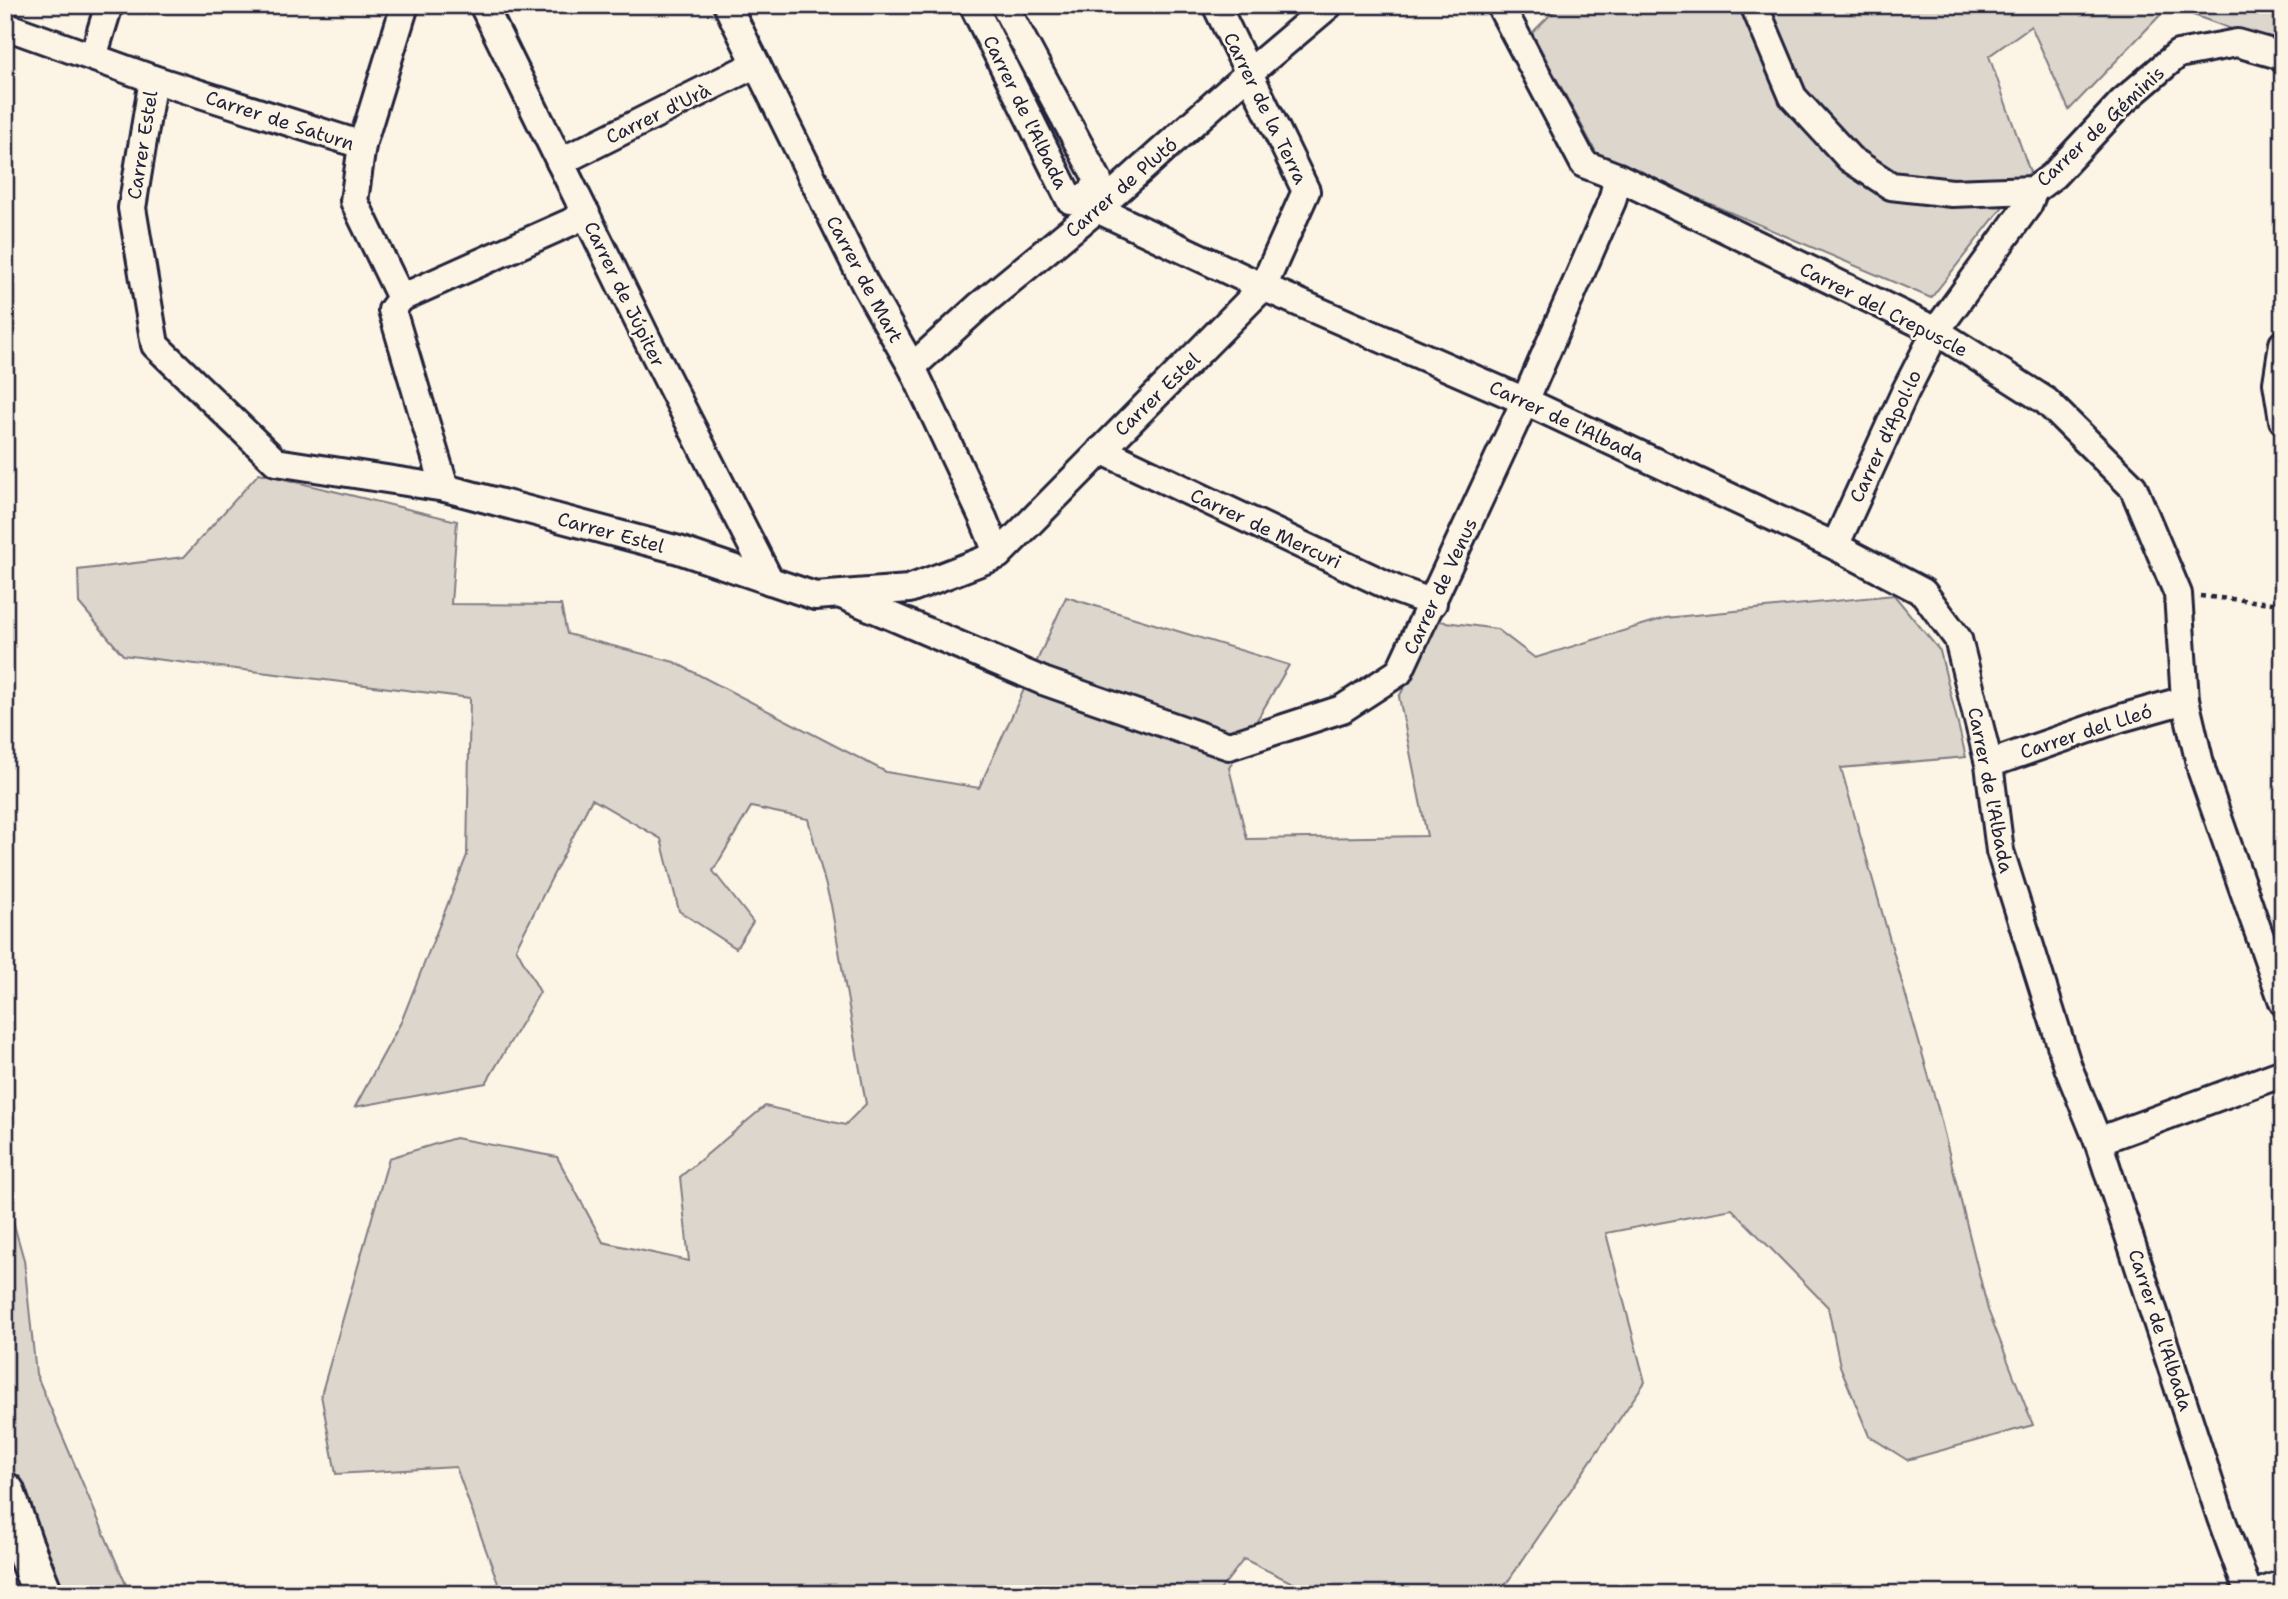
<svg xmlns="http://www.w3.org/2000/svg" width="2288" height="1599" viewBox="0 0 2288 1599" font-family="'Shantell Sans',sans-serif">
  <rect width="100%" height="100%" fill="#fcf5e5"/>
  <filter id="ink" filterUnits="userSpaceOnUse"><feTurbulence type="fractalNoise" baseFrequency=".0143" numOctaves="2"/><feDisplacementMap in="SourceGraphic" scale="14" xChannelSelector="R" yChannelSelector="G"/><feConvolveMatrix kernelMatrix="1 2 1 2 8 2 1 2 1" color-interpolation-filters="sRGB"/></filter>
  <g filter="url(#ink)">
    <g fill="#dcd6cc" stroke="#7f7c84" stroke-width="2">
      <polygon points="1560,5 2283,5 2283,48 2169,6 2069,110 2031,26 1989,56 2030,172 1931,298 1598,156 1532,33"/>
      <polygon points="259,473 457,521 451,604 561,605 567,634 674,662 886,772 979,788 1066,597 1289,665 1229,768 1247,839 1427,836 1399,697 1439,621 1497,629 1535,658 1665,618 1894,595 1940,651 1966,757 1841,768 1938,1109 1988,1310 2033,1425 1907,1460 1869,1436 1840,1366 1828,1307 1732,1209 1606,1233 1645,1382 1504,1587 1490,1594 1315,1594 1244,1559 1217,1594 502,1594 456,1467 336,1474 321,1395 389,1158 455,1138 557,1157 603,1242 689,1261 680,1177 765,1106 845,1125 866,1104 831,905 808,819 751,807 713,871 753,922 736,948 679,911 661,839 592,799 516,948 540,992 486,1083 355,1107 401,1022 467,855 470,698 123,655 79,603 78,570 184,557"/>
      <polygon points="5,1193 24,1260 36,1374 130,1594 59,1594 5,1461"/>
    </g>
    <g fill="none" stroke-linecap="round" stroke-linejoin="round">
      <g stroke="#22223b" stroke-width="32">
        <g id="street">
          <polyline points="483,5 648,341 770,581"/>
          <polyline points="727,5 865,284 912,367 983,518 998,555"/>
          <polyline points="973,5 1070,200 1090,196"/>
          <polyline points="1004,5 1098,180 1090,196"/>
          <polyline points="1500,5 1584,164 1618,177 1936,331 2046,401 2133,487 2178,594 2185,700 2202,772 2283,1002"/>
          <polyline points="1754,5 1793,97 1850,159 1891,186 1952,193 2034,190 2054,175 2122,102 2178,54 2237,43 2279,55 2283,59"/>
          <polyline points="14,29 153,79 362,145 354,201 401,298 392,310 445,488"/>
          <polyline points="93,57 109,5"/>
          <polyline points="153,79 132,208 155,345 276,462 445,488 679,550 815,596 909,589 998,555 1263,287 1306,191 1216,5"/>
          <polyline points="362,145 405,5"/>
          <polyline points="560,162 756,64"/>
          <polyline points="1090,196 1097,209 1263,287 1525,401 1835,546 1923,592 1958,639 1989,764 2000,851 2068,1067 2098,1141 2221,1518 2249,1594"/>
          <polyline points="401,298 571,222 586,213"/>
          <polyline points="2283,344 2277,383 2283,420"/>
          <polyline points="912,367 979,306 1097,209 1250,72 1329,5"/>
          <polyline points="1101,450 1395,589 1433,603"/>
          <polyline points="1835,546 1905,392 1936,331 2028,205 2034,190"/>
          <polyline points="844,596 1043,681 1229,746 1342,709 1399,672 1525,401 1612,201 1618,177"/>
          <polyline points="1989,764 2121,718 2185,700"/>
          <polyline points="2098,1141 2283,1073"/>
          <polyline points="2255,1594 2283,1584"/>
        </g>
      </g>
      <g stroke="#22223b" stroke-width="44">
        <polyline id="highway" points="5,1492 23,1544 43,1594"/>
      </g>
      <polyline stroke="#22223b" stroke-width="4.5" stroke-dasharray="5 5" stroke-linecap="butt" points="2200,596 2283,604"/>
      <use href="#street" stroke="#fcf5e5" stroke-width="26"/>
      <use href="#highway" stroke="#fcf5e5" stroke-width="38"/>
    </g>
  </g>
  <g text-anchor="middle" stroke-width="5" stroke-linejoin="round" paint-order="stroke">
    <g font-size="19" fill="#22223b" stroke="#fcf5e5">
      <text transform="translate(1266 108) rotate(64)" y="7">Carrer de la Terra</text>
      <text transform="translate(1026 112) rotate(64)" y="7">Carrer de l'Albada</text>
      <text transform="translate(658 113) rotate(-26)" y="7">Carrer d'Urà</text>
      <text transform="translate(280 120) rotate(18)" y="7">Carrer de Saturn</text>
      <text transform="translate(2100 126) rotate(-43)" y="7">Carrer de Géminis</text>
      <text transform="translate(142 145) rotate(-81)" y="7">Carrer Estel</text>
      <text transform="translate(1121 187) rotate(-41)" y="7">Carrer de Plutó</text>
      <text transform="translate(865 279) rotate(62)" y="7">Carrer de Mart</text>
      <text transform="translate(625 294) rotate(64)" y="7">Carrer de Júpiter</text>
      <text transform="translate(1884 309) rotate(27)" y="7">Carrer del Crepuscle</text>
      <text transform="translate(1157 394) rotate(-44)" y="7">Carrer Estel</text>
      <text transform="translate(1567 421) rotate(25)" y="7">Carrer de l'Albada</text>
      <text transform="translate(1885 436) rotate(-65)" y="7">Carrer d'Apol·lo</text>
      <text transform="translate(1266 528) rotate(25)" y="7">Carrer de Mercuri</text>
      <text transform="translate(611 532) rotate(15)" y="7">Carrer Estel</text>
      <text transform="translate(1440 586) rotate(-65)" y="7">Carrer de Venus</text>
      <text transform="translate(2086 731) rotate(-18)" y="7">Carrer del Lleó</text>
      <text transform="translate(1991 790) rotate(79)" y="7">Carrer de l'Albada</text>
      <text transform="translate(2161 1330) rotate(72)" y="7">Carrer de l'Albada</text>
    </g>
  </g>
  <rect width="2288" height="1599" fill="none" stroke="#fcf5e5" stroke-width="28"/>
  <rect x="14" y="14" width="2260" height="1571" fill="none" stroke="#22223b" stroke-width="2.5" filter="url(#ink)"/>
</svg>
